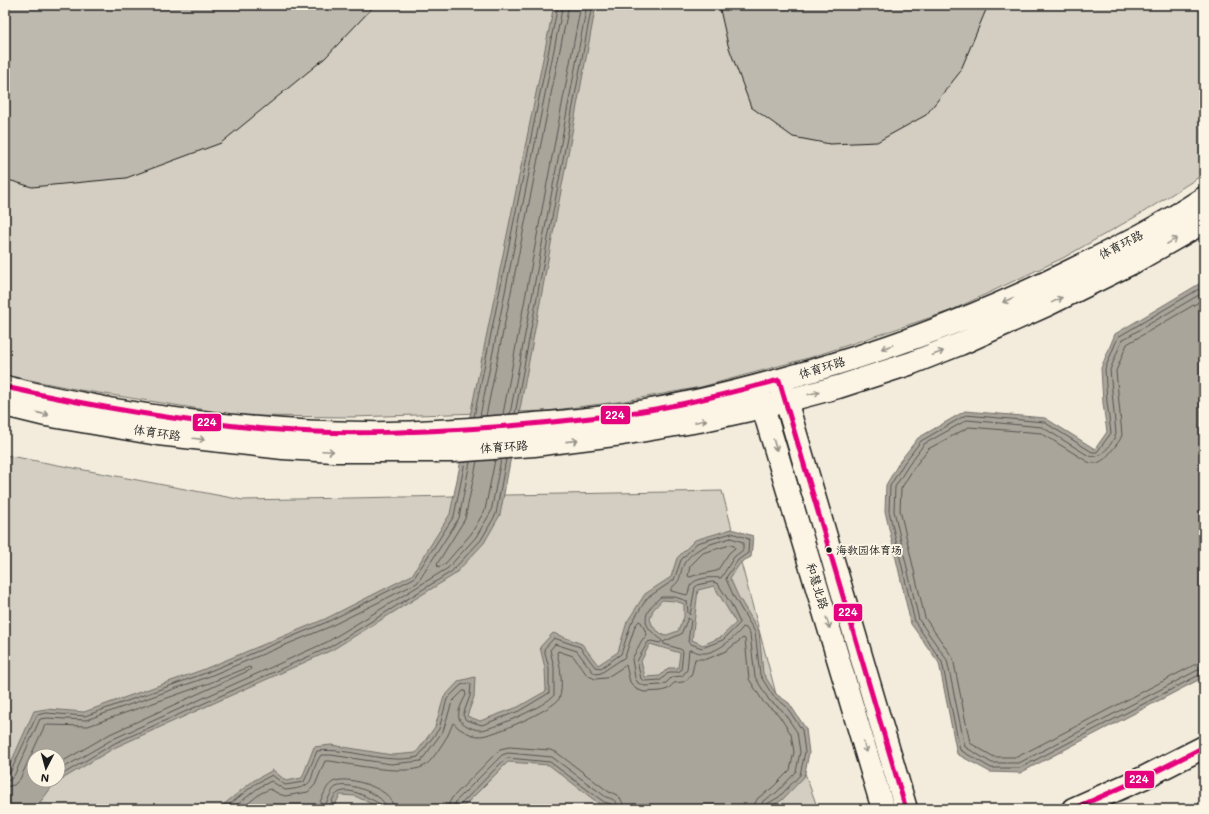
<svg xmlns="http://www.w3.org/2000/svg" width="1209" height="814" viewBox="0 0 1209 814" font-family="Mali,'LXGW WenKai TC',sans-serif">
  <rect width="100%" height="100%" fill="#f3ecdd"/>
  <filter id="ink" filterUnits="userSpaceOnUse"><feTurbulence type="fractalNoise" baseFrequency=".025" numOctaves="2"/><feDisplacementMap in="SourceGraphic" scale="8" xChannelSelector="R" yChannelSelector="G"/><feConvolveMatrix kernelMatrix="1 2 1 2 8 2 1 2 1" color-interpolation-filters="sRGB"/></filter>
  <g filter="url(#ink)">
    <g fill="#d3cec1" stroke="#78756e" fill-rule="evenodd">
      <polygon points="5,5 1204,5 1204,174 1142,213 1063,258 950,311 812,357 701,387 624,401 547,411 352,417 244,416 80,390 5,375"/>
      <path d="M5,455l238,45 479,-9 54,203 42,115h-813zM34,756h24v24h-24z"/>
    </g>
    <g fill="#aaa59b" stroke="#716e68" fill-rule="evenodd">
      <path d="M554,5h42l-96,510 -16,28 -30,32 -122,75 -216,97 -62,37 -19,25h-30v-33l29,-65 12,-2 38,3 118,-42 123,-51 87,-44 38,-61zM34,756h24v24h-24z"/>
      <polygon points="1204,281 1204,677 1020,773 990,772 957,754 939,663 911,624 885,511 886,485 900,461 918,438 965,411 1045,418 1095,449 1107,432 1103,403 1101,368 1115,334"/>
      <path d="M732,529l21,7 -2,21 -10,5 -11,16 8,18 21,35 4,42 13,21 13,9 17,26 3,24 -5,24 -22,23 -15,9 -48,-1 -8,1h-94l-15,-3 -53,-41 -41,-3 -47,47h-79l-27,-13 -15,-1 -7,14h-115l35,-28 20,-11 13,11 16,-3 12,-31 17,-2 61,10 24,-2 19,-26 9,-30 15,-16 16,-4 -1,20 -7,19 13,5 38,-14 28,-16 -1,-23 -5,-21 13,-14 29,11 16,21 20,-13 9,-30 18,-28 26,-17 6,-19 18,-18zM714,586l22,37 -15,14 -18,8 -11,-5 6,-50zM662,600l13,1 9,3v13l-6,14 -14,5 -11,-9 -3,-8 3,-9zM650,644l30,9 -2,15h-10l-8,8 -15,1 -4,-16z"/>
    </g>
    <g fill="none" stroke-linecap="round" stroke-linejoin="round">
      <g stroke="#55534f" stroke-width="1">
        <polyline points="1204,286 1118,337 1105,369 1107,402 1111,433 1097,452 1092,452 1044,422 966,415 921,441 904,463 890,486 889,511 915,622 942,662 960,750 991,768 1020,768 1201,674 1204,674"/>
        <path d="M1204,292l-82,48 -12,30 6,64c-4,10 -15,26 -27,22l-47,-29 -75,-7 -43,24 -16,22 -13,21 -1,24 25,109 28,40 18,87 27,16h27l179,-93 6,-2"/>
        <path d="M1204,299l-77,45 -11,27 6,64c-2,6 -6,10 -9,14 -7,9 -13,17 -25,13l-47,-29 -72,-6 -41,22 -15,20 -12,20 -1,21 25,108 28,40 17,85 24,14h23l179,-93 8,-2"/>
        <polyline points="503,414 581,5"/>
        <polyline points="510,414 587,5"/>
        <polyline points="515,414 592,5"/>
        <polyline points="480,416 563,5"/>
        <polyline points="486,416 569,5"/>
        <polyline points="474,417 558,5"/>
        <polyline points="477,461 465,519 437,564 438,567 445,564 471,534 485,510 495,460"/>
        <path d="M731,538l12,4v8l-9,7 -13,21c-8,-1 -26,-1 -31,8 -1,3 -1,6 -3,9l-16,-4v-3c13,-9 7,-15 14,-26 11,-16 29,-19 46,-24z"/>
        <polygon points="731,545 734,546 735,548 729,553 717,571 696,575 690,577 688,576 690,566 703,553"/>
        <path d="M713,582l5,2 13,20 9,19 -17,17 -21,8 -11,-4 -3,-2 3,-22 -3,-2 -7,16 -18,8 1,2 16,5 3,2 -2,19 -3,2h-9l-8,8 -16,1 -4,-2 -4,-18 11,-19 3,-1 9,2 2,-2c-3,-4 -8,-7 -12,-11 -10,-13 1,-25 11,-33h14l12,4 1,12 2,2 5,-28 3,-2z"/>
        <polyline points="58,771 113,739 327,642 448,568 476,537 491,512 501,459"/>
        <polyline points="5,776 8,775 10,773 37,715 46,713 85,716 203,674 327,622 414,578 454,516 465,462"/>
        <polyline points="58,777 115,743 330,647 451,572 481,540 496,514 506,459"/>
        <polyline points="5,781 10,780 14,776 40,719 47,718 86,720 205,678 329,627 417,583 420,579 459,518 470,462"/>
        <polyline points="5,787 14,785 20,779 45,725 88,726 207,684 249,667 251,668 250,670 110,734 58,764"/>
        <path d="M224,809l31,-25 17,-9 13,10 19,-3 13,-31c34,-4 67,14 101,6l21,-28 8,-30 14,-14 8,-2 2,1 -1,12 -7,19 3,5 16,5 37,-14 30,-18v-25l-5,-19 10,-11 26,9 15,20 6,1 20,-14 10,-30 16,-26 27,-18 7,-20 16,-17 35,-10 17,6 -1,14 -10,7 -11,16 -1,3 8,18 21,35 5,43 13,21 13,10 16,24 3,22 -5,23 -21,22 -12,7 -2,5"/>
        <path d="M232,809l26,-21 13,-7 14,9c36,-3 21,-13 36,-35h10l60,9 30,-3 22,-30 9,-29 11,-11h2l1,4c-3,6 -9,16 -7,23 2,7 17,13 23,12 15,-3 64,-24 72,-35v-28l-4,-17 5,-6 22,7 15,20 4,3 5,-1 24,-16 10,-31 4,-5 2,1 6,13 -5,5 -10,19 3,19 3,5 7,3 16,-1 5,-2 6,-6 10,-1 5,-6 2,-20c5,0 8,3 12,3 14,2 35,-16 42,-26l3,1 4,6 5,43 14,23 13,10 15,22 3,20 -4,20 -20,21 -13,8 -3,8"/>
        <path d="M241,809l20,-16 9,-4 9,5 6,2 23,-4 7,-7 10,-24h5c20,3 82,17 97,3 7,-6 16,-21 21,-29 2,-4 3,-8 5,-12 2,1 4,4 7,6 5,3 13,7 19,7 13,1 74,-27 80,-37 5,-11 1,-35 -2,-46l1,-2 15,5 14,19 8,4 11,-1 20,-13 4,17 6,7 8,3 17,-1 7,-2 6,-6 9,-1 5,-3 4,-6 3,-14h12l19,-8 17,-13 2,1 4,40 15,24 14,11 13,20 3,18 -4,18 -18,18 -14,10 -3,5 -1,6"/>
        <path d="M319,809c0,-6 2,-10 5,-15 2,-5 4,-9 9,-12 14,-7 47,5 56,15 3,4 4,8 4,12"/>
        <path d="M325,809c0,-4 2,-8 4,-12 2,-3 3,-8 7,-10 13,-6 50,8 51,22"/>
        <path d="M330,809c4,-32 33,-14 50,-5l2,5"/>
        <path d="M448,809l1,-6 3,-5 48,-49 9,-2 41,3 6,2 53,40c9,2 14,7 15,17"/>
        <path d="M454,809l2,-8 46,-46 6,-2 44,4 54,40c7,2 12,4 12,12"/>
        <polyline points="459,809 460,805 505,759 508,758 550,762 604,802 611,804 613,809"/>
      </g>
    </g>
    <g fill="#beb9ae" stroke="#1c1c1c">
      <polygon points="5,5 375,5 325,58 221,143 126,178 32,187 5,179"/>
      <polygon points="719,5 988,5 960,72 926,115 877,142 830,144 793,137 751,107 728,45"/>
    </g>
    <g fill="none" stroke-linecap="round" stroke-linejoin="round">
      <g stroke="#1c1c1c" stroke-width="25">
        <g id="secondary">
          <path d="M5,387c34,9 69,15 104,22 84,14 170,24 256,24 39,1 79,-2 118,-5 55,-4 108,-8 162,-17 54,-9 107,-23 159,-38 92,-26 182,-60 268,-103 45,-22 90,-44 132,-72"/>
          <polyline points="782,387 906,809"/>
          <polyline points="759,394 883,809"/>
          <polyline points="5,405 46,415 158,434 283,448 334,451 453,451 534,445 622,434 699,421 763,407 838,387 912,363 960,344 1049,304 1134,262 1204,222"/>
          <polyline points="1073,809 1143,778 1204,747"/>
        </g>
      </g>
      <use href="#secondary" stroke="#fcf5e5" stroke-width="22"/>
      <g stroke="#fcf5e5" stroke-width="8">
        <g id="bus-1">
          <path d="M5,387c86,19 172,34 260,42 81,7 162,3 243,-3 47,-4 94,-8 141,-16 44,-7 87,-19 130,-30l127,429"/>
          <polyline points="1073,809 1143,778 1204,747"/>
        </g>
      </g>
      <use href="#bus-1" stroke="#e5007d" stroke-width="5"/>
    </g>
    <defs><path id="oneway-shaft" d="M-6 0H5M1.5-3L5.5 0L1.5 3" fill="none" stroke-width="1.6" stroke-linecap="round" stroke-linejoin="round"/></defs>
    <g stroke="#97938b">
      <use href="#oneway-shaft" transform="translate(1172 241) rotate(-31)"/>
      <use href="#oneway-shaft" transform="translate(1008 300) rotate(156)"/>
      <use href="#oneway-shaft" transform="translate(1057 300) rotate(-26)"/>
      <use href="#oneway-shaft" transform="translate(887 347) rotate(161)"/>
      <use href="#oneway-shaft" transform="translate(938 353) rotate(-21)"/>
      <use href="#oneway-shaft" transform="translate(814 393) rotate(-15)"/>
      <use href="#oneway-shaft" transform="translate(43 414) rotate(13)"/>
      <use href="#oneway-shaft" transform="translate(701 421) rotate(-12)"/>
      <use href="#oneway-shaft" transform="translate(199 439) rotate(7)"/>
      <use href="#oneway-shaft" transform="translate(572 441) rotate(-6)"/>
      <use href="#oneway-shaft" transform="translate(775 445) rotate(73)"/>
      <use href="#oneway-shaft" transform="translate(328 451) rotate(3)"/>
      <use href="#oneway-shaft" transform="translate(828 623) rotate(73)"/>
      <use href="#oneway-shaft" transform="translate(865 747) rotate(73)"/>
    </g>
  </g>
  <circle fill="#1c1c1c" stroke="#fcf5e5" stroke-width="1.5" cx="829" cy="550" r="3.5"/>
  <g text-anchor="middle" stroke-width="4" stroke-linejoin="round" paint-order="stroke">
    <g font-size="11" fill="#1c1c1c" stroke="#fcf5e5" text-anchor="start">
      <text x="836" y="554">海教园体育场</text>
    </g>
    <g font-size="12" fill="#1c1c1c" stroke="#fcf5e5">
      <text transform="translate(1121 245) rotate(-27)" y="4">体育环路</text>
      <text transform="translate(822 368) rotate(-17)" y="4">体育环路</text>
      <text transform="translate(157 433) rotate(8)" y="4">体育环路</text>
      <text transform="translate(504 447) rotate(-4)" y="4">体育环路</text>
      <text transform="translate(817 586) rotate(73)" y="4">和慧北路</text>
    </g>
  </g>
  <g stroke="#fcf5e5" stroke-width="1.5">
    <rect x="600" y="405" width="31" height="20" rx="4" fill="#e5007d"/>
    <rect x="192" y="413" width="30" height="19" rx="4" fill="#e5007d"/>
    <rect x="833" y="603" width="30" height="19" rx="4" fill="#e5007d"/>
    <rect x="1124" y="770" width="31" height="19" rx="4" fill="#e5007d"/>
  </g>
  <g font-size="11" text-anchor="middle" font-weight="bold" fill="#fff">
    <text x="615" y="419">224</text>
    <text x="207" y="426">224</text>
    <text x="848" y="616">224</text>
    <text x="1139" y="783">224</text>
  </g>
  <rect width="1209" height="814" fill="none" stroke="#fcf5e5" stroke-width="20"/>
  <rect x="10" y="10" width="1189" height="794" fill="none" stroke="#1c1c1c" stroke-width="1.5" filter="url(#ink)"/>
  <g transform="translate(46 768) rotate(186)"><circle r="19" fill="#fcf5e5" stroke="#a29e95"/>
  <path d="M0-3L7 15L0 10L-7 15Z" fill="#1c1c1c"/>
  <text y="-6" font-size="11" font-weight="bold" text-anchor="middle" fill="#1c1c1c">N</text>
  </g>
</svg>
